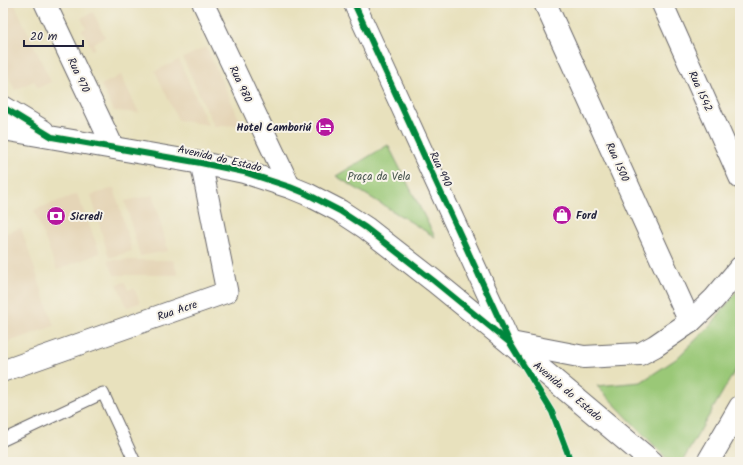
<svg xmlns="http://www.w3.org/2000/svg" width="743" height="465" viewBox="0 0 743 465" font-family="Kalam,sans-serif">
  <rect width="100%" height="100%" fill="#f7f3e8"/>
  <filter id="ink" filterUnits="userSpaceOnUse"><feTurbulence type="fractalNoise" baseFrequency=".025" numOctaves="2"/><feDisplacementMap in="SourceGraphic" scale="8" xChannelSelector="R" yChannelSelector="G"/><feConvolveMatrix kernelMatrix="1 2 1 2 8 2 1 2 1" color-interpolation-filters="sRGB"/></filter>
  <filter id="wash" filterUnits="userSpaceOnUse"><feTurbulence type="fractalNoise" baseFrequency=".012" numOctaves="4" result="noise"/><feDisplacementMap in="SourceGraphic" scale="16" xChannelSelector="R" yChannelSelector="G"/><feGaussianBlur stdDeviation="0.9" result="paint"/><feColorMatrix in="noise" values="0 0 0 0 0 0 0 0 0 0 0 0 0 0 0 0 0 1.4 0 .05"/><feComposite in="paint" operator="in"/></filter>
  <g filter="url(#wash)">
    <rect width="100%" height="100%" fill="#e8e1bd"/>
    <g fill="#e5d5b7">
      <polygon points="3,3 14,3 51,82 38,88 34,81 15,90 3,65"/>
      <polygon points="93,12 105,37 93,43 95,48 92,50 82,30 86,28 81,18"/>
      <polygon points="206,47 242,125 214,126 183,58"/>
      <polygon points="179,60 208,125 178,120 155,71"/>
      <polygon points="121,75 139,113 114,111 101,85"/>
      <polygon points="114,188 132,251 109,258 91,195"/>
      <polygon points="77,194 100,253 57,270 34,210"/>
      <polygon points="153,195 168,251 140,256 125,201"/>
      <polygon points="21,228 54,326 3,344 3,234"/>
      <polygon points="108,260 173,260 178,275 114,275"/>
      <polygon points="125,282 128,290 134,288 140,303 127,307 117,284"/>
    </g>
    <g fill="#9ac877" stroke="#5e7559">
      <polygon points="388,145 435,237 336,176"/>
      <polygon points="740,287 740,362 682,462 670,462 597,386 641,382 676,359 711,325"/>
    </g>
  </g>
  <g filter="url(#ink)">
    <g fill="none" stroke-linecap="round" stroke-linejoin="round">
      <g stroke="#676568" stroke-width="13">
        <polyline id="lane" points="3,440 103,393 135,462"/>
      </g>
      <g stroke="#676568" stroke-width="23">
        <g id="street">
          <polyline points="45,3 113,147"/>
          <polyline points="203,3 290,187"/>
          <polyline points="354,3 510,343"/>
          <polyline points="662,3 740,178"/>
          <polyline points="3,371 227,292 201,163"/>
        </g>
      </g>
      <g stroke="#676568" stroke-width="24">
        <polyline id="secondary" points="545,3 690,322"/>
      </g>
      <g stroke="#676568" stroke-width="24">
        <g id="primary">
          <polyline points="3,107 43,131"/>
          <polyline points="3,129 201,163 244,172 290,187 307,194 340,211 366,228 434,281 510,343 652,462"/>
          <polyline points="511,343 584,357 640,354 655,346 690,322 714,299 740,268"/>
        </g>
      </g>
      <g stroke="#676568" stroke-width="24">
        <polyline id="highway" points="708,462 740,407"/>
      </g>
      <use href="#lane" stroke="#fff" stroke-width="11"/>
      <use href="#street" stroke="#fff" stroke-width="21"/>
      <use href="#secondary" stroke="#fff" stroke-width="22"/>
      <use href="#primary" stroke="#fff" stroke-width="22"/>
      <use href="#highway" stroke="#fff" stroke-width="22"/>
      <g stroke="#f7f3e8" stroke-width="8">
        <g id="cycleway">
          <polyline points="354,3 510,343 552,412 571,462"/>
          <polyline points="3,107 52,137 201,163 244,172 290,187 307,194 340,211 366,228 434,281 510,343"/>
        </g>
      </g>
      <use href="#cycleway" stroke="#00873e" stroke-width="6"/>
    </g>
  </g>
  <defs>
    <g id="hotel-disc" transform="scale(1)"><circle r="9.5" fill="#b5179e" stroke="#f7f3e8"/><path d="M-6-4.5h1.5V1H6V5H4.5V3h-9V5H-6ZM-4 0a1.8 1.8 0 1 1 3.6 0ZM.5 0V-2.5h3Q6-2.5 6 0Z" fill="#fff"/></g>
    <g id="shop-disc" transform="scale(1)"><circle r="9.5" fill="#b5179e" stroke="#f7f3e8"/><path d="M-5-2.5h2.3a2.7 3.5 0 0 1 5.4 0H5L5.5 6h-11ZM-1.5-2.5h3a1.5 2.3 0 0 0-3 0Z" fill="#fff"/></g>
    <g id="bank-disc" transform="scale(1)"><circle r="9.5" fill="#b5179e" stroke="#f7f3e8"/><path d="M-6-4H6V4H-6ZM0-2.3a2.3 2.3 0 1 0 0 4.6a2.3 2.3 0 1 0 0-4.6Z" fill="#fff"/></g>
  </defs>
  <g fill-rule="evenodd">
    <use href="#hotel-disc" x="325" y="127"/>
    <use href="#shop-disc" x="562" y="215"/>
    <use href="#bank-disc" x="56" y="216"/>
  </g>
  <g text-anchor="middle" stroke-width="4" stroke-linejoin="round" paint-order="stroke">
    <g font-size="11" fill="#22223b" stroke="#f7f3e8">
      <text transform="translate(79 75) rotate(65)" y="4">Rua 970</text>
      <text transform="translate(241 84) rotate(65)" y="4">Rua 980</text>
      <text transform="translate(701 91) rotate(66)" y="4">Rua 1542</text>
      <text transform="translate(220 158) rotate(13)" y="4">Avenida do Estado</text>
      <text transform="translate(618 162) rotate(66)" y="4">Rua 1500</text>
      <text transform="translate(441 169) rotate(65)" y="4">Rua 990</text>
      <text transform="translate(177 310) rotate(-19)" y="4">Rua Acre</text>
      <text transform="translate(568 391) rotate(40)" y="4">Avenida do Estado</text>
    </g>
    <g font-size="11" font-weight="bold" fill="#22223b" stroke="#f7f3e8" text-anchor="start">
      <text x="311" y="131" text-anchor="end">Hotel Camboriú</text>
      <text x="576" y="219">Ford</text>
      <text x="70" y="220">Sicredi</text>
    </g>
    <g font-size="11" fill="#46544d" stroke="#f7f3e8">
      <text x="379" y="180">Praça da Vela</text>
    </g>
  </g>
  <rect width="743" height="465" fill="none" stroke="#f7f3e8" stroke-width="16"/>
  <path d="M24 40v6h59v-6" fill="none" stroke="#22223b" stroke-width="2"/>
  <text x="30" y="40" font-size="12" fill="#22223b" stroke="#f7f3e8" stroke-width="3" paint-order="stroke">20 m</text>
</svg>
